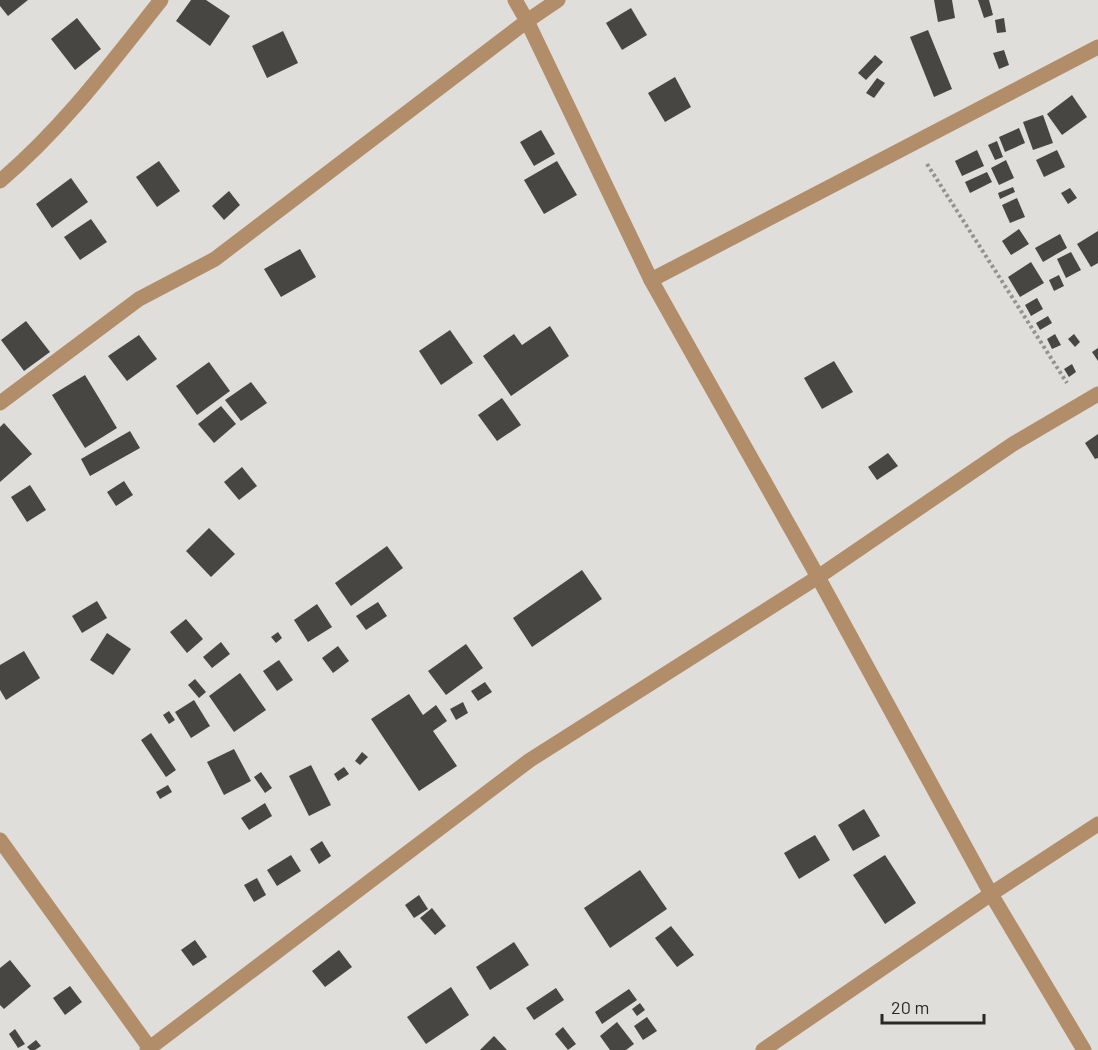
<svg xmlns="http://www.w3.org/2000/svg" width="1098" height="1050" viewBox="0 0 1098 1050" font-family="Barlow,sans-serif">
  <rect width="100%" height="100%" fill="#e0deda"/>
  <g fill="#474643">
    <polygon points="0,0 28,0 8,16 0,6"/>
    <polygon points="191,0 206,0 230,16 210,46 176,21"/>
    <polygon points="934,0 952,0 955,18 938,22"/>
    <polygon points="978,0 989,0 993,15 984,18"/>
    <polygon points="631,8 647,35 622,50 606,23"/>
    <polygon points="77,18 101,49 75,70 51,39"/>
    <polygon points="1004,18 1006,32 997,33 995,20"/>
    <polygon points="928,30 952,89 934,97 910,37"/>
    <polygon points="283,31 298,63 267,78 252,46"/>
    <polygon points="1004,50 1009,65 999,69 993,53"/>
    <polygon points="875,55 883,62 866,80 858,73"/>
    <polygon points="675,77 691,107 665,122 648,93"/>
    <polygon points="877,78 885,83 874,98 866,93"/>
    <polygon points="1072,95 1087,117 1062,135 1047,114"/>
    <polygon points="1043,115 1053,143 1033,150 1023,122"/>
    <polygon points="1019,128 1025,143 1005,152 999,137"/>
    <polygon points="541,130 555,154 534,166 520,142"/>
    <polygon points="997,141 1003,157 995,160 988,145"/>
    <polygon points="977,150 984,166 962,176 955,161"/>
    <polygon points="1057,150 1065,167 1044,177 1036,160"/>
    <polygon points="1006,160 1014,178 999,185 991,168"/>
    <polygon points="159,161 180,191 157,207 136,177"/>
    <polygon points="557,161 577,195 544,214 524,180"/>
    <polygon points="987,172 992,182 970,193 965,182"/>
    <polygon points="71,178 88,202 52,228 36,204"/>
    <polygon points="1013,187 1015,192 1000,199 998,193"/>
    <polygon points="1070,188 1077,198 1068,204 1061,193"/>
    <polygon points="229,191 240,205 224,220 212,206"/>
    <polygon points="1017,198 1025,217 1010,223 1002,205"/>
    <polygon points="91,219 107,242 80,260 64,237"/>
    <polygon points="1019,229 1029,244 1011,255 1002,241"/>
    <polygon points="1098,231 1098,263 1091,267 1077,244"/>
    <polygon points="1060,234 1067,248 1043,262 1035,248"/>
    <polygon points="300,249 316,277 281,297 264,269"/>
    <polygon points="1071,252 1081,270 1066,278 1057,259"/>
    <polygon points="1031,262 1044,283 1020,297 1008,277"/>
    <polygon points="1059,275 1064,286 1054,291 1049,280"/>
    <polygon points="1037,298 1043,309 1031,316 1025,305"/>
    <polygon points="1048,316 1052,323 1040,330 1036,323"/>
    <polygon points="26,321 50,352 24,371 1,340"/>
    <polygon points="550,326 569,356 511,396 483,356 514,334 522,345"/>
    <polygon points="450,330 473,363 441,385 419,351"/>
    <polygon points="1055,334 1061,345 1052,349 1047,339"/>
    <polygon points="1074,334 1080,342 1075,347 1068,339"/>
    <polygon points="139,335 157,359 127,381 108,356"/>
    <polygon points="1098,348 1098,361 1092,352"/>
    <polygon points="834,361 853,392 822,409 804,378"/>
    <polygon points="209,362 230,391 197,415 176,386"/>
    <polygon points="1072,364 1076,372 1069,377 1064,369"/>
    <polygon points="85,375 117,428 85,448 52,395"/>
    <polygon points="251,382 267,403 241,421 225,400"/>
    <polygon points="502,398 521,425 497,441 478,415"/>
    <polygon points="221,406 236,424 214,443 198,424"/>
    <polygon points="4,423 32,454 0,482 0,427"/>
    <polygon points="130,431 140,448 90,476 81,459"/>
    <polygon points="1098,434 1098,458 1095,459 1085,443"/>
    <polygon points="888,453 898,466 877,480 868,467"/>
    <polygon points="242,467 257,486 239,500 224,482"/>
    <polygon points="124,481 133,495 116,506 107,492"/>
    <polygon points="30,485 46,510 27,522 11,497"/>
    <polygon points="209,528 235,554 211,577 186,551"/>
    <polygon points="387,546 403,568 351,606 335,583"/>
    <polygon points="582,570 602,599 532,647 513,618"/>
    <polygon points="97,601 107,618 82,633 72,616"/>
    <polygon points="378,602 387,616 366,630 356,616"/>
    <polygon points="317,604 332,627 308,642 294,620"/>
    <polygon points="186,619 203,639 187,653 170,632"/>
    <polygon points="278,632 282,638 276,643 271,637"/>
    <polygon points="107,633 131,649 113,675 90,660"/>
    <polygon points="221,642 230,654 212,668 203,657"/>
    <polygon points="466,644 483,668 446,695 428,671"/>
    <polygon points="338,646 349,661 333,673 322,658"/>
    <polygon points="24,651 40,678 6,700 0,690 0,665"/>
    <polygon points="279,660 293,680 277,691 263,671"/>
    <polygon points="240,673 266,710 234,732 209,696"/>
    <polygon points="195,679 206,692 199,698 188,685"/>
    <polygon points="485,682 492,692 478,701 471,691"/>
    <polygon points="409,694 423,715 436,705 447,721 433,731 457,766 419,791 371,719"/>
    <polygon points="194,700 210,726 191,738 175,712"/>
    <polygon points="463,702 468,713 456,720 450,709"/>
    <polygon points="169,711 175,720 169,724 163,715"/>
    <polygon points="151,733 176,770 166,777 141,740"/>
    <polygon points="234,749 251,781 224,795 207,762"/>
    <polygon points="362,752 368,757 360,765 355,761"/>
    <polygon points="311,765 331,805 309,816 289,776"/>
    <polygon points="344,767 349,774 338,781 334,774"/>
    <polygon points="261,772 272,788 265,793 254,777"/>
    <polygon points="168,785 172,792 160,799 156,792"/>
    <polygon points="265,803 272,816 249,830 241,818"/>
    <polygon points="864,809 880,836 853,851 838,825"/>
    <polygon points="815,835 830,860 799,879 784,853"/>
    <polygon points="322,841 331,856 319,864 310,849"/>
    <polygon points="291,855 301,871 277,886 267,870"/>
    <polygon points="885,855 916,903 885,924 853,875"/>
    <polygon points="640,870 667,909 610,948 584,908"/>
    <polygon points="257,878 266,895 254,902 244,885"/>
    <polygon points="419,895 428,909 414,918 405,905"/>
    <polygon points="432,908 446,926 435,935 420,918"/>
    <polygon points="671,926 694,955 677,967 655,938"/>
    <polygon points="195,940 207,957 193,966 181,950"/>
    <polygon points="514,942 529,965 490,990 476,967"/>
    <polygon points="339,950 352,967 325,987 312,971"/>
    <polygon points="10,960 31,986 4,1009 0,1005 0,968"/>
    <polygon points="70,986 82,1002 65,1015 53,998"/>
    <polygon points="451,987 469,1015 426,1044 407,1017"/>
    <polygon points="556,988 564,1000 534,1020 526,1008"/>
    <polygon points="629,989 637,1000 602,1024 595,1012"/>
    <polygon points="640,1003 645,1010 637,1016 632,1009"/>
    <polygon points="647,1017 657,1031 643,1040 634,1026"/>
    <polygon points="617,1022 634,1044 626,1050 610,1050 600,1036"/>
    <polygon points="563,1027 576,1044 568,1050 555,1034"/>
    <polygon points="15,1029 25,1044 18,1048 9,1034"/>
    <polygon points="494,1036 507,1050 480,1050"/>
    <polygon points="36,1040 41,1046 35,1050 30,1050 27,1047"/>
  </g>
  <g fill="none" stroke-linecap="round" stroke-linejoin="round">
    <polyline stroke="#949290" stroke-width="4" stroke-dasharray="3 3" stroke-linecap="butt" points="927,164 1067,383"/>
    <g stroke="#b28d6a" stroke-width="15">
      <polyline points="515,0 527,21 651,280 818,577 991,894 1098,824"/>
      <path d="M0,181c62,-52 111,-118 161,-181"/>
      <polyline points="651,280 1098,47"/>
      <polyline points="0,403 139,299 215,259 527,21 558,0"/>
      <polyline points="0,840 151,1050"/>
      <polyline points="147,1050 530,760 818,577 1013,444 1098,394"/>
      <polyline points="763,1050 991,894 1084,1050"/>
    </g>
  </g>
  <path d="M882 1014v9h102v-9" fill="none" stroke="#292827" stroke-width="3"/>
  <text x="891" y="1014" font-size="18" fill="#292827" stroke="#e0deda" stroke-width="4.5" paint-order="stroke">20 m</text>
</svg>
